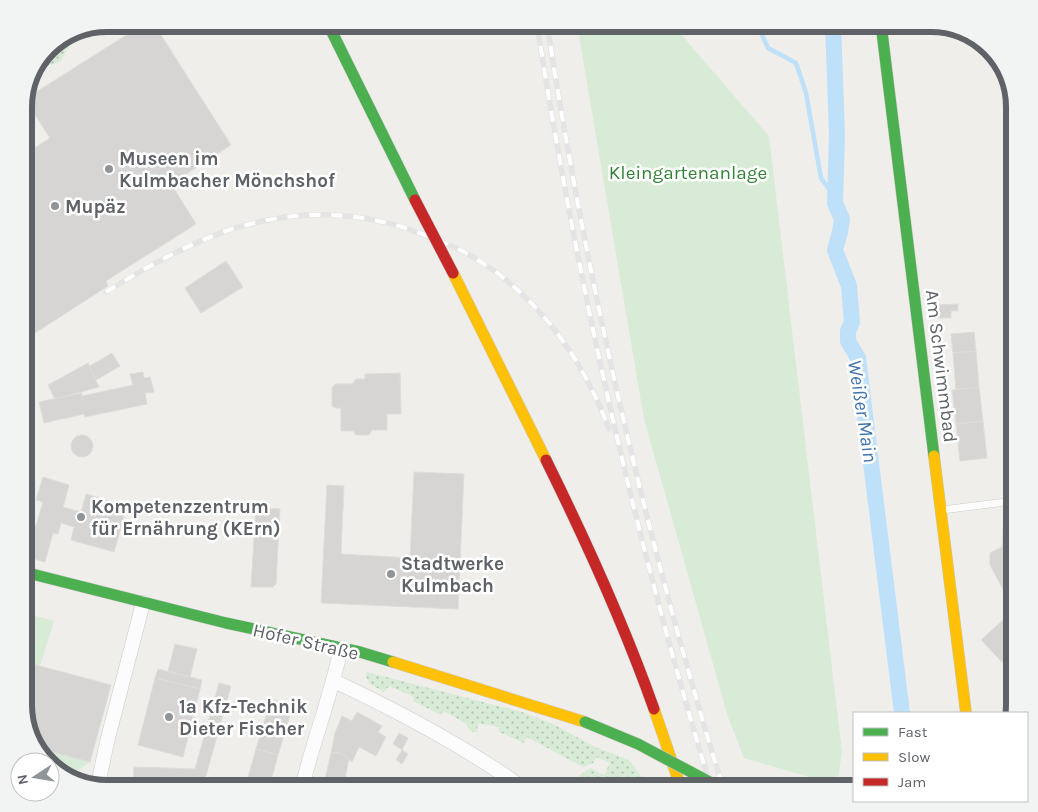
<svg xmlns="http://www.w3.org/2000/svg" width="1038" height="812" viewBox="0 0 1038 812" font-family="Karla,sans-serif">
  <defs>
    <pattern id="grass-dots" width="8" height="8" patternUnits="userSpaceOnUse" patternTransform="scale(1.25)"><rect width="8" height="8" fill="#d8ebd6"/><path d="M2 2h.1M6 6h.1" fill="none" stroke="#b2c2b1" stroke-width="1.8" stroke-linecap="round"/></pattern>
  </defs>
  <rect width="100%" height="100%" fill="#efeeea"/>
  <g fill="url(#grass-dots)">
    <polygon points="73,37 61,61 40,69 52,45"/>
    <polygon points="367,672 522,712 553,724 595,747 629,760 650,788 576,788 580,775 591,768 604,775 610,763 597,757 593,763 583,767 527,737 524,743 499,732 499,727 478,723 477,732 472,732 465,723 443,711 441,715 413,701 414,697 389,686 384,692 370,684 366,676"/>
  </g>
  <g fill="#d8ebd6">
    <polygon points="577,24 672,24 769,136 842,752 837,785 744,758 728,717 644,419"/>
    <polygon points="24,613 54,621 40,666 111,685 90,762 71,775 52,768 50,762 48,762 32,742 24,710"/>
  </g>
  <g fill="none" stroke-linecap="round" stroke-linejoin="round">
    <polyline stroke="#bfe0f9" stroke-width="4.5" points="757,24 768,48 796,63 806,93 821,178 834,196"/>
    <polyline stroke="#bfe0f9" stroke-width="16" points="833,24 837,135 835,203 842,219 840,232 835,250 849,286 852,322 848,331 848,341 858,358 902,713"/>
  </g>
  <g fill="#d6d5d3" stroke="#deddd9">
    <polygon points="144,24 154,24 231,145 171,184 196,224 106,281 108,286 24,340 24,155 50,138 25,99"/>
    <polygon points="226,261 243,287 201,313 185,288"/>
    <polygon points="958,304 958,311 951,311 951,318 937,318 936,305"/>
    <polygon points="974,332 976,351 953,353 951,334"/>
    <polygon points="976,351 979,387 956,390 953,353"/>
    <polygon points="112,353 120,366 96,380 88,367"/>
    <polygon points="88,363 99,387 55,399 48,385"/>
    <polygon points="143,372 144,378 150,377 154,392 145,393 147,404 85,417 84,414 44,423 39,402 82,393 82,396 133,385 130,374"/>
    <polygon points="400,373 401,414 387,414 387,430 372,430 369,435 356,435 354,431 341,431 341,408 335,408 332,406 332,388 335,384 352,384 356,379 365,379 365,374"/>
    <polygon points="979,387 983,421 956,424 952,390"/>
    <polygon points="983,421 987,458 960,461 956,424"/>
    <circle cx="82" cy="446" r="11"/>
    <polygon points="414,472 464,474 458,609 321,603 327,485 344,486 341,554 410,558"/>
    <polygon points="43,477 69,485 63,507 81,512 86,494 127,506 114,552 71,540 74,527 61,523 58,534 53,533 45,562 24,556 24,522 36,526 43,502 36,500"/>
    <polygon points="25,479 29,484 24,487 24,480"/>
    <polygon points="256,507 280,509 276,584 273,587 251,587"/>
    <polygon points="1003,527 1014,528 1014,650 1002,662 981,640 1004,619 1005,593 990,565 990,553 1002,547"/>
    <polygon points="175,644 197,649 190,677 168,671"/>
    <polygon points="25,662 111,685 90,762 38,748 32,742 24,710"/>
    <polygon points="158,669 202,680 200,689 155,678"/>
    <polygon points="155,678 200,689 183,757 138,745"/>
    <polygon points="219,683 231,686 204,783 197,782 197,788 133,788 134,767 195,769"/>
    <polygon points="271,699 293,705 278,755 256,749"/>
    <polygon points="357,712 382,726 378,732 386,737 376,756 359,747 352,762 340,753 331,753 335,733 342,716 352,721"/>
    <polygon points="399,733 408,738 402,750 393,744"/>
    <polygon points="256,749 278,755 269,788 245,788"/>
    <polygon points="402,750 408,754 402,764 396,760"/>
    <polygon points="331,753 340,753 349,759 343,788 323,788"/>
    <polygon points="408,781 421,788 403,788"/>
  </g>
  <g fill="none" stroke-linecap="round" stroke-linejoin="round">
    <g stroke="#cbcccc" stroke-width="8">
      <polyline id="lane" points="942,510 1014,501"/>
    </g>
    <g stroke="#cbcccc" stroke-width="15">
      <g id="street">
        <path d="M334,681c66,31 130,65 189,107"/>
        <polyline points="98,785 107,742 143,603"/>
        <path d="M302,788c11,-47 29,-92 39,-140"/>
      </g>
    </g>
    <g stroke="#cacacb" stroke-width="12">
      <g id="fast">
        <polyline points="328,24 415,200"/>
        <polyline points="881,24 934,456"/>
        <polyline points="24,572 226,623 360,652 393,662"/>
      </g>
    </g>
    <g stroke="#cacacb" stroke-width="12">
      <g id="slow">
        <polyline points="453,273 546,460"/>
        <polyline points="934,456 966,713"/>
        <polyline points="393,662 585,722"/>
        <polyline points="654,709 681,788"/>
      </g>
    </g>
    <g stroke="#cacacb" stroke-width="12">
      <path id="jam" d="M546,460c40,81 78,164 108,249"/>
    </g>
    <use href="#lane" stroke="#fdfcfc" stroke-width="7"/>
    <use href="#street" stroke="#fdfcfc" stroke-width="14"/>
    <use href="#fast" stroke="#4caf50" stroke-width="11"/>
    <use href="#slow" stroke="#ffc107" stroke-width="11"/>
    <use href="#jam" stroke="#c62828" stroke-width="11"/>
    <g stroke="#e4e4e4" stroke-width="5.5">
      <g id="rail">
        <path d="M537,24c40,259 98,513 174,764"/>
        <path d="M547,24c40,259 99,514 176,764"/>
        <path d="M106,292c42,-26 97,-57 144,-68 61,-16 123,-11 182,14 15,6 30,12 44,21 63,38 108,102 133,170"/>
      </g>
    </g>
    <use href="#rail" stroke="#fff" stroke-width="4" stroke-dasharray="11" stroke-linecap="butt"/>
    <g stroke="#cacacb" stroke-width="12" stroke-linecap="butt">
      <polyline id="fast-bridge" points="585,722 638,744 721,788"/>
    </g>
    <g stroke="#cacacb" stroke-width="12" stroke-linecap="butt">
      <polyline id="jam-bridge" points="415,200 453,273"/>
    </g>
    <use href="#fast-bridge" stroke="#4caf50" stroke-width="11"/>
    <use href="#jam-bridge" stroke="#c62828" stroke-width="11"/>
  </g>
  <g fill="#919496" stroke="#fff" stroke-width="2">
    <circle cx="109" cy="169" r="5"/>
    <circle cx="55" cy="206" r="5"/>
    <circle cx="81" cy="517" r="5"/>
    <circle cx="391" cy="574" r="5"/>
    <circle cx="169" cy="717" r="5"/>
  </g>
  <g text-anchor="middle" stroke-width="5" stroke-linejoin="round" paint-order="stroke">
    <g font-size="19" font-weight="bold" fill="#5f6368" stroke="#fff" text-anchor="start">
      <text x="119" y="165">Museen im<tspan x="119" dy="22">Kulmbacher Mönchshof</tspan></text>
      <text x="65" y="213">Mupäz</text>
      <text x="91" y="513">Kompetenzzentrum<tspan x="91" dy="22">für Ernährung (KErn)</tspan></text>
      <text x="401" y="570">Stadtwerke<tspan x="401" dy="22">Kulmbach</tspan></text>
      <text x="179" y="713">1a Kfz-Technik<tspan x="179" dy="22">Dieter Fischer</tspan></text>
    </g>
    <g font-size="19" fill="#348238" stroke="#fff">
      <text x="688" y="179">Kleingartenanlage</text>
    </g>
    <g font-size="19" fill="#5f6368" stroke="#fff">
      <text transform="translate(942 366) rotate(83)" y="7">Am Schwimmbad</text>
      <text transform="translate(306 641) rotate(13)" y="7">Hofer Straße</text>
    </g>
    <g font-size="20" font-style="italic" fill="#4174aa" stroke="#fff">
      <text transform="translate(863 411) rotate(81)" y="7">Weißer Main</text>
    </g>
  </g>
  <path d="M0 0H1038V812H0ZM107 32H931A75 75 0 0 1 1006 107V705A75 75 0 0 1 931 780H107A75 75 0 0 1 32 705V107A75 75 0 0 1 107 32Z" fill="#f2f3f3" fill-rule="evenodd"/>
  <path fill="none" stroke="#5f6368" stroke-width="6" d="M107 32H931A75 75 0 0 1 1006 107V705A75 75 0 0 1 931 780H107A75 75 0 0 1 32 705V107A75 75 0 0 1 107 32Z"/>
  <rect x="853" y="712" width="175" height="90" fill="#ffffff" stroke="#bfc1c3"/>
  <rect x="863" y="728" width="25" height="8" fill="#4caf50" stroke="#bfc1c3"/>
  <text x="898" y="737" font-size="15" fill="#5f6368">Fast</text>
  <rect x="863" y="753" width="25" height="8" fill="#ffc107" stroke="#bfc1c3"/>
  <text x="898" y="762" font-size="15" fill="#5f6368">Slow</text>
  <rect x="863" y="778" width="25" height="8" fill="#c62828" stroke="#bfc1c3"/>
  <text x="898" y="787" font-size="15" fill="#5f6368">Jam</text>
  <g transform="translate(35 777) rotate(258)"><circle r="24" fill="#ffffff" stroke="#bfc1c3"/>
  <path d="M0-4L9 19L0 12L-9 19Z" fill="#919496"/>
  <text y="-8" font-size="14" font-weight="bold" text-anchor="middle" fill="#5f6368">N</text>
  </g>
</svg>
